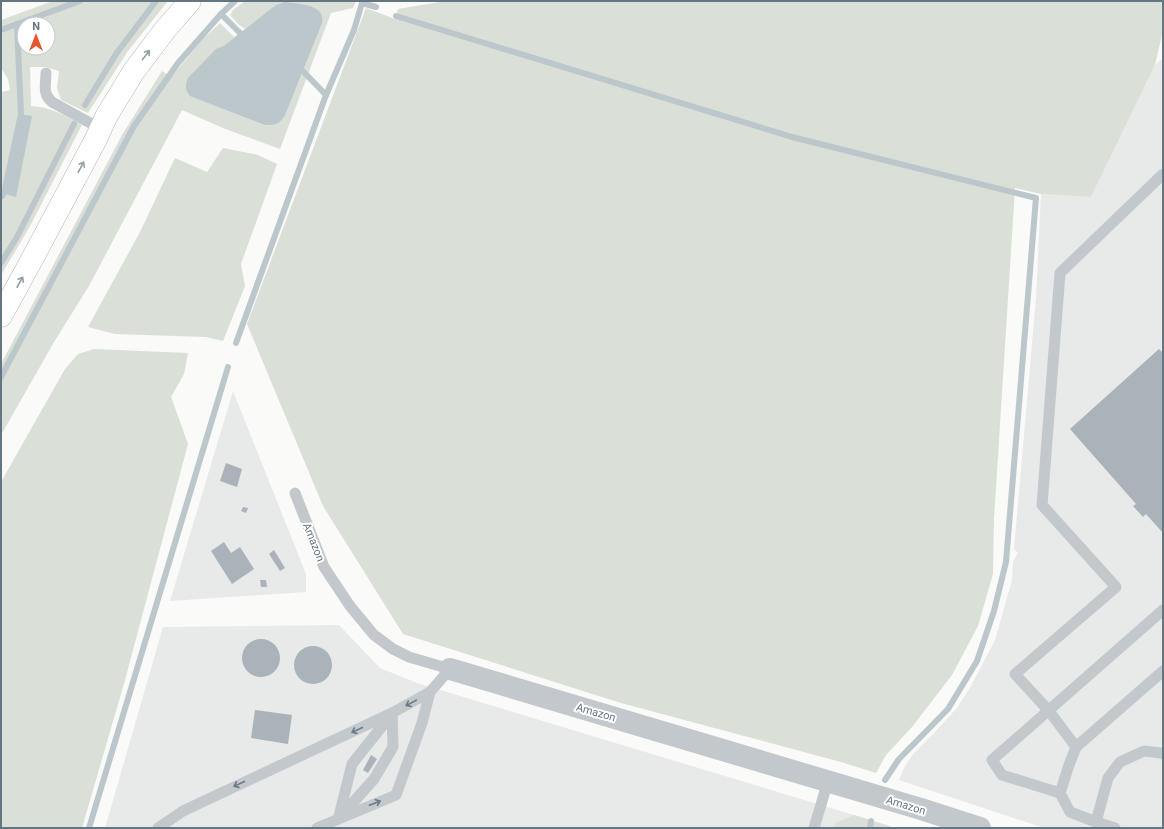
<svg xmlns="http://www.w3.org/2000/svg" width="1164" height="829" viewBox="0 0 1164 829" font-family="Roboto,sans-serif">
  <rect width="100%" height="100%" fill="#fafaf8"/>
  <g fill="#e8e9e9">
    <polygon points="1163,58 1163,828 1044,828 899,780 905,766 913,754 933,734 957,708 971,686 995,640 1012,580 1013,561 1018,553 1014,549 1036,298 1041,194 1091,197 1155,65"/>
    <polygon points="233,391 306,574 306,592 170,601"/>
    <polygon points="339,625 380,668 417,683 887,825 887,828 105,828 163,627"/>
  </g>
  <g fill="#dadfd7" fill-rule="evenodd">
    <path d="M53,1h115l-40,50 -40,62 -27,-13 -4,-12 2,-17 -13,-4h-16l1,39c20,1 33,9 51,19l-53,103 -28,47v-183l9,-2 -2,-11 -7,-11v-48zM24,24h24v24h-24z"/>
    <polygon points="245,1 356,1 353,8 331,13 280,149 223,128 182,110 89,286 54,342 1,435 1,364 122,135 162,71 171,77 203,39 220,23 234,37 245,29 238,24 230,15 233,10"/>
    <polygon points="446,1 1163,1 1163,30 1155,65 1091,197 1041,194 1015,188 994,519 993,574 978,626 952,675 912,727 886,755 876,773 841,762 621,703 403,634 323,506 247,324 366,8 395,19 398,9"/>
    <polygon points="223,148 258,155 277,164 241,264 245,286 223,341 206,337 115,334 88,327 140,232 175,158 207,172"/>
    <polygon points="94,349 188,353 184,374 171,397 188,444 125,680 82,828 1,828 1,482 65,369 78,354"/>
    <polygon points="854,815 895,828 833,828 836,823"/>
  </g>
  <g fill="#bbc7cb">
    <path d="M285,2c13,2 41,2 37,21l-37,92c-5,9 -9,10 -20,10l-75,-29c-5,-6 -5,-11 -2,-18l28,-29 8,-3 52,-41z"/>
    <polygon points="18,114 32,116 16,197 1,193"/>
  </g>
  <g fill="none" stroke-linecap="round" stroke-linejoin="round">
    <g stroke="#bbc7cb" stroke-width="6">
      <polyline points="221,14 245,38"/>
      <polyline points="396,16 792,137 1036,198 1006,562 994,611 977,661 948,709 899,759 885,780"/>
      <polyline points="17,24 21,115"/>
      <polyline points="1,30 80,1"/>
      <polyline points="297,65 326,95"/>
      <polyline points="85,105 116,54 156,1"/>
      <polyline points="1,197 3,195"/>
      <polyline points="1,263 17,237 74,124"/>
      <polyline points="236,343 326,95 354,30 362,3 376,7"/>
      <polyline points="1,377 134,126 178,63 221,14 235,1"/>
      <polyline points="89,828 228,367"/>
      <polyline points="870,828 871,821"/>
    </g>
  </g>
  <g fill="#aab3b9">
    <polygon points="1159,349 1163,353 1163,533 1146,514 1143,517 1133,506 1136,504 1070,429"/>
    <polygon points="226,463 242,469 237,487 220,481"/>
    <polygon points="243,507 248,508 246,513 241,511"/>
    <polygon points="224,542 231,553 240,547 254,569 232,584 211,551"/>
    <polygon points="274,550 285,568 280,571 269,554"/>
    <polygon points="260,580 266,580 267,587 261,587"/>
    <circle cx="261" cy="658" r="19"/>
    <circle cx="313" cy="665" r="19"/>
    <polygon points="255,710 292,715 288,744 251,738"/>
    <polygon points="371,755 377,759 368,773 363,770"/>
  </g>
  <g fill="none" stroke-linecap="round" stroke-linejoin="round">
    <g stroke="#b4b9bd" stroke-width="23">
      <polyline id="motorway" points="1,316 30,263 96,139 107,115 134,71 165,30 190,1"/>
    </g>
    <g stroke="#c3c8cc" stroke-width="11">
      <path d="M46,73c0,11 -4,21 6,29l49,27"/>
      <polyline points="1076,747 1163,671"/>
      <polyline points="1060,793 1069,765 1076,747 1049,711 1015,674 1116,587 1042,505 1060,273 1163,174"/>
      <polyline points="342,815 374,779 393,747 392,713"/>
      <polyline points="339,816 352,764 391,715"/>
      <polyline points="1096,822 1070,812 1060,793 1002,775 992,760 1163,610"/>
      <polyline points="158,828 183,811 392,713 430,692 450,669 409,657 393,649 374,635 350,606 324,567 295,493"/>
      <polyline points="317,828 396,795 422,723 430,692"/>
      <polyline points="814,828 828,781"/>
      <polyline points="1115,828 1096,822 1108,778 1120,762 1144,751 1161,753 1163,754"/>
    </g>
    <polyline stroke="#c3c8cc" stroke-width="22" points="450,669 921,809 980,828"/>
    <use href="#motorway" stroke="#fff" stroke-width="22"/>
  </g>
  <defs><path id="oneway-shaft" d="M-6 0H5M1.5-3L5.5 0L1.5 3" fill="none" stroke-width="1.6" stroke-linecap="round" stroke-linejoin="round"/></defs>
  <g stroke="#939fa8">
    <use href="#oneway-shaft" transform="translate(146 55) rotate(-53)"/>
    <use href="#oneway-shaft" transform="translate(81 167) rotate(-62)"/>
    <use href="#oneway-shaft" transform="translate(20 282) rotate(-61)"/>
  </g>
  <g stroke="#6a7a87">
    <use href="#oneway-shaft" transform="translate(411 703) rotate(152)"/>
    <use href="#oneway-shaft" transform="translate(357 730) rotate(155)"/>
    <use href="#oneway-shaft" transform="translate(239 784) rotate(155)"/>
    <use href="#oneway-shaft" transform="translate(375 803) rotate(-21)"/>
  </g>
  <g text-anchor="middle" stroke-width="4" stroke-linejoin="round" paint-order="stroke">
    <g font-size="11" fill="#657683" stroke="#fff">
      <text transform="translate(314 542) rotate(68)" y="4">Amazon</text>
      <text transform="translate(596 712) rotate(16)" y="4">Amazon</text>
      <text transform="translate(906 805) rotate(17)" y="4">Amazon</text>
    </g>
  </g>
  <rect width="1164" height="829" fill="none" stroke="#657683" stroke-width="4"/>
  <g transform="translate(36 36)"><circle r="19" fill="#ffffff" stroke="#c1c8cd"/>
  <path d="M0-3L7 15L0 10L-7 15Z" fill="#e4572e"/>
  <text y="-6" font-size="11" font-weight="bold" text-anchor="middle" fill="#657683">N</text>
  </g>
</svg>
